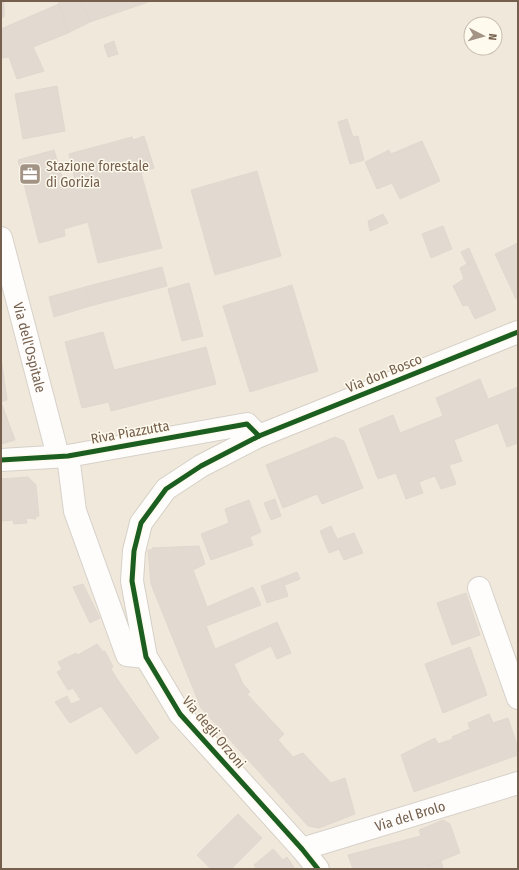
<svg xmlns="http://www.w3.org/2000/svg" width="519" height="870" viewBox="0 0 519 870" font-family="'Fira Sans Condensed',sans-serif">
  <rect width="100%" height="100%" fill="#f7f4ec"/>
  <path fill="#f0e8da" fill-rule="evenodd" d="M1,1h517v868h-517zM471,24h24v24h-24z"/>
  <g fill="#e2dad1" stroke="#e0d8cf">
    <rect x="1" y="1" width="3" height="16"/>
    <polygon points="58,1 81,1 90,22 68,33"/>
    <polygon points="81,1 151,1 90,22"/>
    <polygon points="59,4 68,33 33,47 44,71 17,79 9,57 1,58 1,29"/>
    <polygon points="114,41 118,54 108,57 104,45"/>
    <polygon points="57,86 65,131 23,139 15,94"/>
    <polygon points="347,119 353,137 358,136 364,160 350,164 338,122"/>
    <polygon points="144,136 154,168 141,173 162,248 98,263 88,222 64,229 65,236 39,243 18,160 54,150 65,187 69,186 68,182 75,180 69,154 132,137 133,140"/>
    <polygon points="422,141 440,181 400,199 392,183 377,189 365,162 389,150 391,154"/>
    <polygon points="257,171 281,256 215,275 191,190"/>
    <polygon points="383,214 388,223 370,231 368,221"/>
    <polygon points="443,226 452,249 431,258 422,234"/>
    <polygon points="518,243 518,298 516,299 495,254"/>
    <polygon points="469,248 474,260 467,264 461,252"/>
    <polygon points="474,260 496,310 475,319 468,305 463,306 453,286 464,279 460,268"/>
    <polygon points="162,267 167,286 90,306 85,287"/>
    <polygon points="189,283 203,336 182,341 168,289"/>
    <polygon points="292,285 318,371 250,392 223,306"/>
    <polygon points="85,287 90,306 54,317 49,297"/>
    <polygon points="103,332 114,370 206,347 216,384 111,411 109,402 82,408 65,342"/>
    <polygon points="1,358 7,400 1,402"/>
    <polygon points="480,379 488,399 518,387 518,443 507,447 498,423 454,440 462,461 449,465 456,484 441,489 435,476 419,482 423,493 406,499 396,473 378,479 359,429 393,415 400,433 443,416 436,398"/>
    <polygon points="1,402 15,440 1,444"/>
    <polygon points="335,437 344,441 363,488 322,504 317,494 283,508 266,465"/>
    <polygon points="28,477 36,485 39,516 35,517 36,519 26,518 27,523 14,524 13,520 1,521 1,479"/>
    <polygon points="275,499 281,516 271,520 264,503"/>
    <polygon points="249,500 261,532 250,537 253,545 211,560 201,534 229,523 225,509"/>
    <polygon points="331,526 337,539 354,533 363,553 344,560 339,549 329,553 320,531"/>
    <polygon points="199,546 205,564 193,570 207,607 253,587 261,605 206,626 215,649 277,622 291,653 277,659 271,646 234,664 243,684 250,692 247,694 284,734 278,740 293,757 303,753 331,783 345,778 355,814 319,828 308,826 201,708 151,584 148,550 152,550 152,548"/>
    <polygon points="297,572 300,579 285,585 282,578"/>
    <polygon points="282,578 288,596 267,603 261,586"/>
    <polygon points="83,584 100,618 90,623 73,587"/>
    <polygon points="466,593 480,635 452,645 437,603"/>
    <polygon points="97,644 103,652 105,651 113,667 111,669 117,679 159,738 136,754 101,706 70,723 55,702 67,696 71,704 81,700 73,688 68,690 57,672 62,669 58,662 76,653 78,655"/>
    <polygon points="470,647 487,695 443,713 425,664"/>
    <polygon points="489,714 493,723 508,718 518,747 518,755 414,792 401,755 435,738 438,744 453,739 452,737 470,729 468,723"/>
    <polygon points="238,814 262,838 231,869 211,869 197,855"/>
    <polygon points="443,820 450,824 460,853 420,869 353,869 348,855 421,836 419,830"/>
    <polygon points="273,849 283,860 287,857 295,869 257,869 254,865"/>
    <polygon points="441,860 443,869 427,869 426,867"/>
  </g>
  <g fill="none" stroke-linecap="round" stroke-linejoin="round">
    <g stroke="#d6d1ca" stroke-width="24">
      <g id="street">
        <path id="s1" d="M1,238l57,218"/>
        <polyline points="68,456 75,511 127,655 146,657"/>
        <polyline points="1,460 68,456 247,424 259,436"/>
        <polyline points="479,588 518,698"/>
        <path id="s2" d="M302,849l216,-66"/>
      </g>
    </g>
    <g stroke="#d5d0c7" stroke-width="24">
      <polyline id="secondary" points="318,869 302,849 180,714 146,657 132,581 134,551 141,523 166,489 201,466 259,436 518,332"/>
    </g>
    <use href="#street" stroke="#fefdfc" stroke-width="22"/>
    <use href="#secondary" stroke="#fefdfc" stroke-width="22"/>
    <g stroke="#fefaee" stroke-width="8">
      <g id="cycleway">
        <polyline points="1,460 68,456 247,424 259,436"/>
        <polyline points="318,869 302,849 180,714 146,657 132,581 134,551 141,523 166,489 201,466 259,436 518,332"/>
      </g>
    </g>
    <use href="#cycleway" stroke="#1b5e20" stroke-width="5"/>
  </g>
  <defs>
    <g id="office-square" transform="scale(1.15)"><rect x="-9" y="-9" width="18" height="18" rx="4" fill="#a29385" stroke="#fefaee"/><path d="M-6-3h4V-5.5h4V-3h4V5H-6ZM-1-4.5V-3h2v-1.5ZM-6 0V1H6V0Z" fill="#fff"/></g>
  </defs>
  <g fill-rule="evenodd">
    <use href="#office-square" x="30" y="174"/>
  </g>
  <g text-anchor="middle" stroke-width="3" stroke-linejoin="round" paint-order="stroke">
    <g font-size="14" fill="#755f4d" stroke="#fefaee" text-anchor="start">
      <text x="46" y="171">Stazione forestale<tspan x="46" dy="16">di Gorizia</tspan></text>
    </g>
    <g font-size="14" fill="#755f4d" stroke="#fefaee">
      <text dy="5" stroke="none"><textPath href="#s1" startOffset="113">Via dell'Ospitale</textPath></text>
      <text transform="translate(384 373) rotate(-22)" y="5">Via don Bosco</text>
      <text transform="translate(130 432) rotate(-10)" y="5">Riva Piazzutta</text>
      <text transform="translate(214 732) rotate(50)" y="5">Via degli Orzoni</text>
      <text dy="5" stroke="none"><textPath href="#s2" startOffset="113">Via del Brolo</textPath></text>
    </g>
  </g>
  <rect width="519" height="870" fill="none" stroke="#755f4d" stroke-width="4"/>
  <g transform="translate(483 36) rotate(96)"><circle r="19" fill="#fefaee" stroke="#c7bcae"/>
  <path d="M0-3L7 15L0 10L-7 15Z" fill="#a29385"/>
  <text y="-6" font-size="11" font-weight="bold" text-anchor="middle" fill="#755f4d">N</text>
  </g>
</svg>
